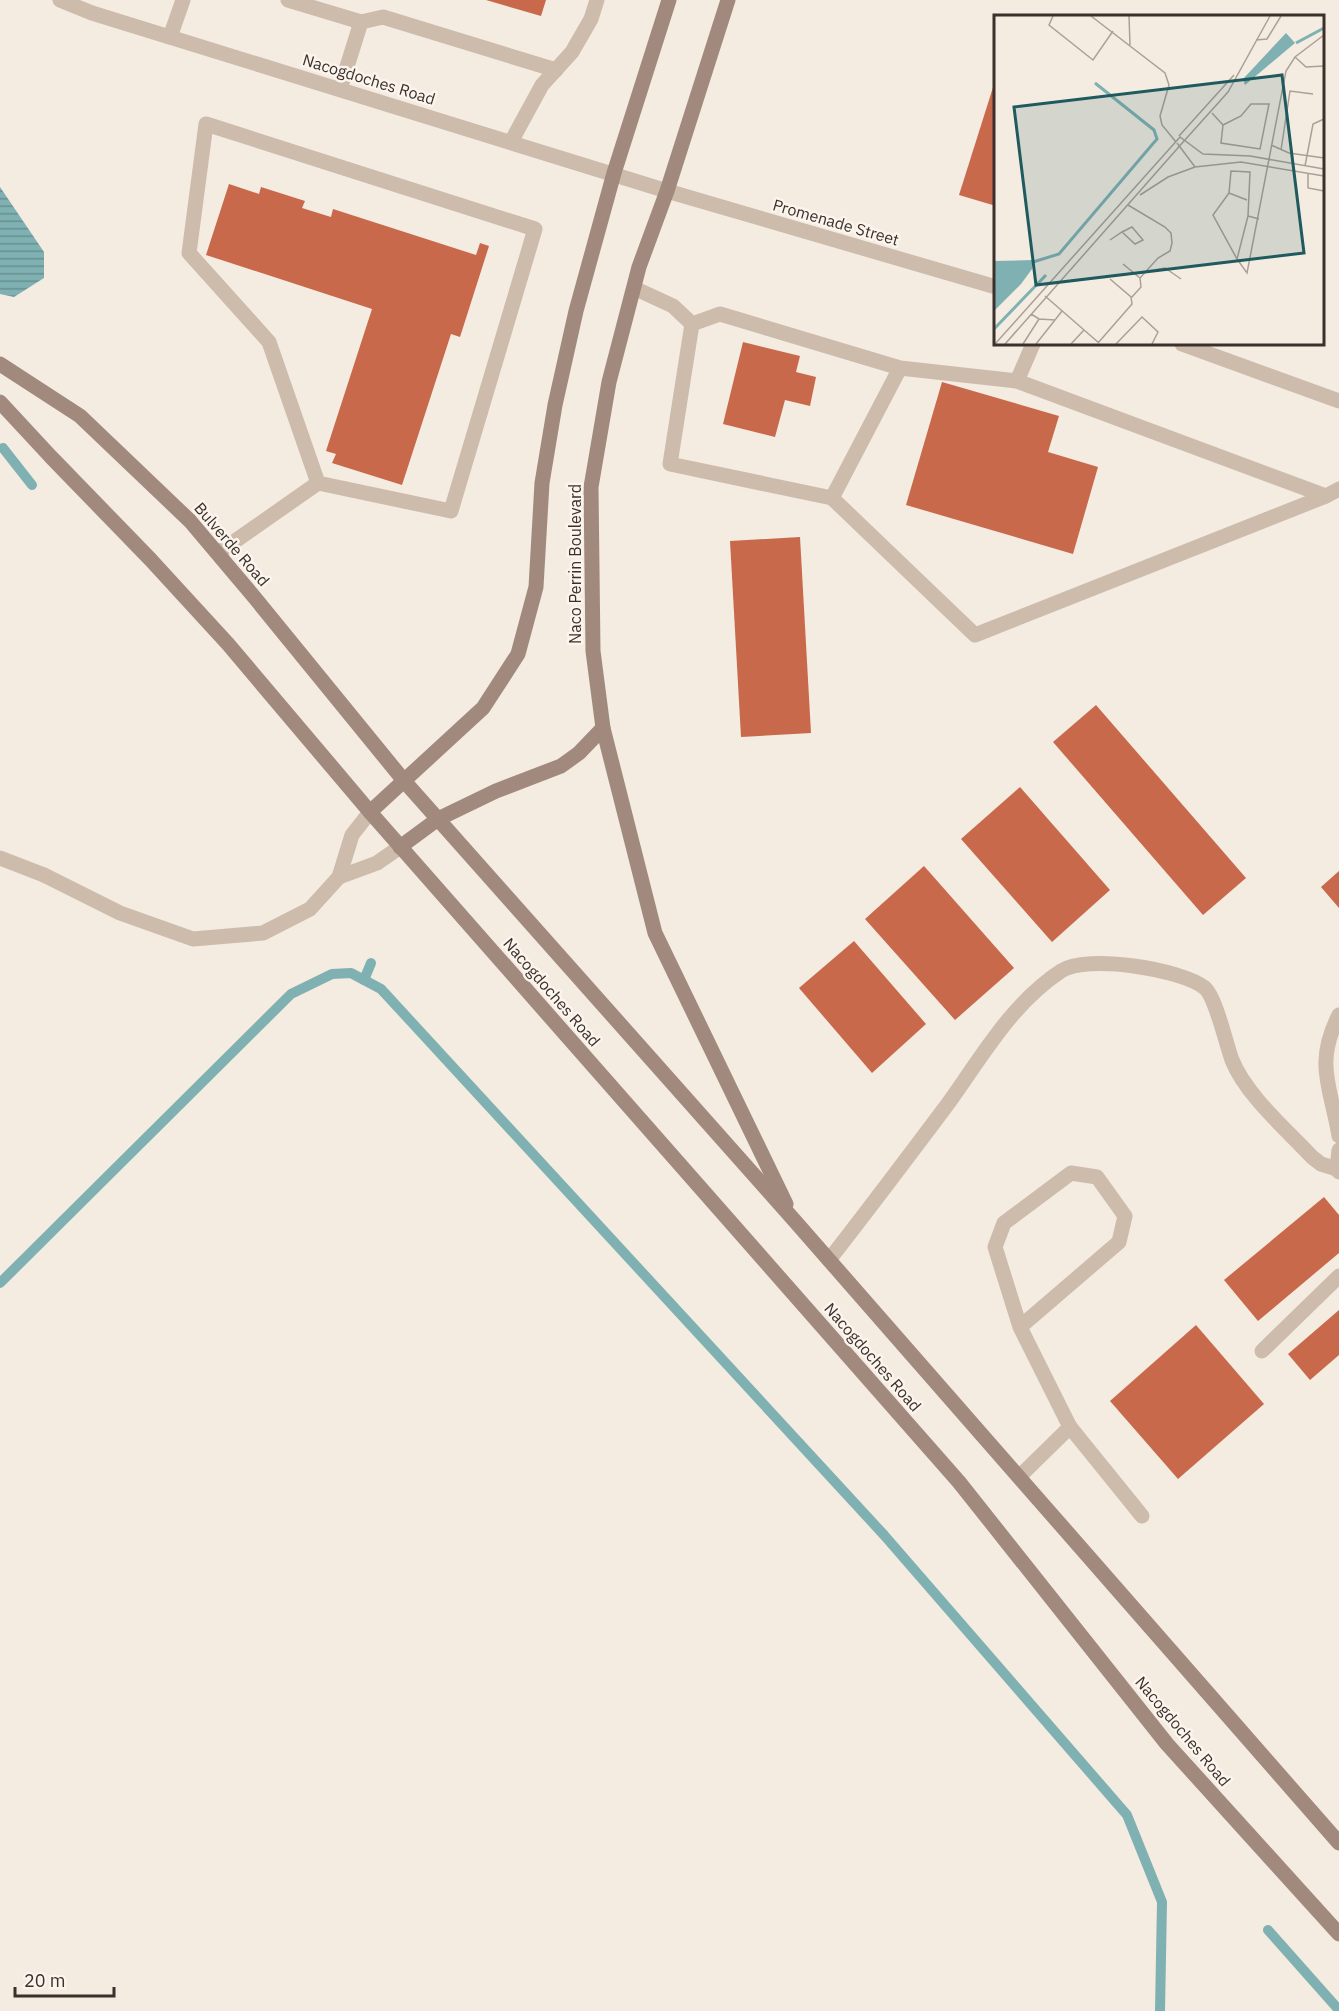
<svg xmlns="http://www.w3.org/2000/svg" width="1339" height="2011" viewBox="0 0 1339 2011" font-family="'IBM Plex Sans',sans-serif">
  <defs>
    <pattern id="water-rules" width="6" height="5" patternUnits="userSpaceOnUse" patternTransform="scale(1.5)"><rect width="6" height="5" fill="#7fb0b2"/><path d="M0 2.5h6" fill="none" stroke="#699091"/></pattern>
  </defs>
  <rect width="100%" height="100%" fill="#f4ebe1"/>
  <polygon fill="url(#water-rules)" points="0,187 44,252 44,278 14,297 0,294"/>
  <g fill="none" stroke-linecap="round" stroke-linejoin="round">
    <g stroke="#7fb0b2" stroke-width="10">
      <polyline points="3,448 32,485"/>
      <polyline points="364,980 371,963"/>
      <polyline points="0,1283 291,994 332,974 351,973 381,989 884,1535 1127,1815 1162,1902 1160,2011"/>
      <polyline points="1268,1930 1339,2010"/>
    </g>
  </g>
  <g fill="#c8694b">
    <polygon points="486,0 546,0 541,16"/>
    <polygon points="995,81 996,81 996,206 959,195"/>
    <polygon points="229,184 259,194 261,187 305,201 302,208 331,217 333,209 476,255 480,243 489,246 460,337 451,334 402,485 332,463 336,454 326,451 372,309 206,255"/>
    <polygon points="743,342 800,356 796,372 816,377 810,406 785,400 775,437 723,424"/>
    <polygon points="942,382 1059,416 1048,452 1098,467 1073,554 906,505"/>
    <polygon points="800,537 811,733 741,737 730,541"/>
    <polygon points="1096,705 1246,878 1203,915 1053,742"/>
    <polygon points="1020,787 1110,890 1052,942 961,839"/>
    <polygon points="924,866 1014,968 955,1020 865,919"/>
    <polygon points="1339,871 1339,908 1321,887"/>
    <polygon points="854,941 926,1024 872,1073 799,988"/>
    <polygon points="1324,1197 1339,1215 1339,1253 1258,1321 1224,1280"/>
    <polygon points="1339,1310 1339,1355 1310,1380 1288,1354"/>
    <polygon points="1196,1325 1264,1404 1178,1479 1110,1401"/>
  </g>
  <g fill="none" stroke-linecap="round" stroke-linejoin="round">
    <g stroke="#cdbbac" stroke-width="15">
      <polyline points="288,0 361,22 383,17 556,70"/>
      <polyline points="170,37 183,0"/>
      <polyline points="340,89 361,22"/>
      <polyline points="511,142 542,85 572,52 591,19 597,0"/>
      <polyline points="634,288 673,306 692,324"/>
      <polyline points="1182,344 1339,401"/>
      <polyline points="900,368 832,498 670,464 692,324 720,314 900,368 1017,381 1033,344"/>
      <polyline points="1017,381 1326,496 1339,489"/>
      <polyline points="832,498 975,635 1326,496"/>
      <polyline points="218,553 318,483 451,511 535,229 206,124 189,253 269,342 318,483"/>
      <polyline points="0,858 44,875"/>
      <path d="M1339,1015c-25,49 -8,72 0,121"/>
      <polyline points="1337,1169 1339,1150"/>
      <path d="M829,1260c40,-51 79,-103 118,-155 34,-47 64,-101 114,-134 26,-17 120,-2 144,17 11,10 21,56 27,72 14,35 54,69 80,97l9,7 16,5 2,3"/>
      <polyline points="1020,1327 1119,1242 1125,1216 1097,1177 1071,1173 1004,1223 995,1247 1020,1327 1070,1427"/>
      <polyline points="1262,1351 1339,1276"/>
      <polyline points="1019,1477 1070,1427 1142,1516"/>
    </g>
    <g stroke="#cdbbac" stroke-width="15">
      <polyline points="60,0 92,13 667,191 996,287"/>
      <polyline points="44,875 120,913 193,939 263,933 310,909 339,877 352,835 370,812"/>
      <polyline points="339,877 377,863 400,847"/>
    </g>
    <g stroke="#a18a7d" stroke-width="15">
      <polyline points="0,364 80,416 190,521 255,598 405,782 794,1220 1339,1843"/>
      <polyline points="0,402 51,457 150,559 228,644 370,812 959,1482 1167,1744 1339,1934"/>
      <polyline points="603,728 655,933 786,1204"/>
      <polyline points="370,812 483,708 518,654 536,587 542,483 555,405 576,311 614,173 669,0"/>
      <polyline points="400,847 438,819 496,791 561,766 579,753 603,728 593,651 591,487 609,382 639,267 667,191 728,0"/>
    </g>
  </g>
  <g text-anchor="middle" stroke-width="5" stroke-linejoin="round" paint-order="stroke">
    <g font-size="16" fill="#3b302b" stroke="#fbf5ee">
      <text transform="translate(369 79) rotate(17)" y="6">Nacogdoches Road</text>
      <text transform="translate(836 222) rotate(16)" y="6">Promenade Street</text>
      <text transform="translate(232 544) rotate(49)" y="6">Bulverde Road</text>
      <text transform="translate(575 564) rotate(-90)" y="6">Naco Perrin Boulevard</text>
      <text transform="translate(552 992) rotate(49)" y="6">Nacogdoches Road</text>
      <text transform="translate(873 1357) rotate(49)" y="6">Nacogdoches Road</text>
      <text transform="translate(1183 1731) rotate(50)" y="6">Nacogdoches Road</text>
    </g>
  </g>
  <g transform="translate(994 15)">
    <rect width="330" height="330" fill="#f4ebe1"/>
    <path d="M292,18l9,10 -50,42 -2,-6zM39,245l-1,9 -11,15 -27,27v-50z" fill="#7fb0b2"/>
    <path fill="none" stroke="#7fb0b2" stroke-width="3" d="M302,28l28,-15M39,247l26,-8 98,-115 -3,-9 -59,-47M0,314l52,-54"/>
    <path fill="none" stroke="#aaa098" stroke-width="1.5" d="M59,1l-4,9 44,35 20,-29M97,1l74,57 4,12 -9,31 2,9 14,17M135,1l1,29M262,25l11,-1 14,-23M301,42l11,10 18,-1M218,98l11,12 -2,18 39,6 9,-45h-18l-10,12 -18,9M185,121l55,-61M190,126l44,-49 42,-76M183,128l18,24 46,-5 83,14M277,130l18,8 35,5M287,135l9,-59 23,3M311,151l8,-42 11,-5M314,159v14l16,3M235,178l-16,22 24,44M146,180l28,-18 27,-10M253,185l-18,-7 2,-22 19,1 -2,44 11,3M254,201l-11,43 10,14 39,-202 9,-14 29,-22M116,225l12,-8 10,-5 11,13 -8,4 -13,-12M129,249l17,14 18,-20 12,-7 2,-8 -1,-10 -6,-6 -37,-22M154,256l17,-3 16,11M51,281l54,47M137,283l10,-11 -1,-9M37,299l8,5 16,1 7,-9M104,328l34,-39 -1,-7 -21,-18M1,329l185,-207 23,17 47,2 74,13M11,329l179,-203M29,329l16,-25M42,329l19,-24M77,329l13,-14M122,329l26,-27 16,15 -6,12"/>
    <path fill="#1f5a5e" fill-opacity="0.15" stroke="#1f5a5e" stroke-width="3" d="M288,60l22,178 -268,32 -22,-178z"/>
    <rect width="330" height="330" fill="none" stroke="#3b302b" stroke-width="3"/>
  </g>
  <path d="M15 1987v9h99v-9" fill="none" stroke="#3b302b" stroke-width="3"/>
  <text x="24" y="1987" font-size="18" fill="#3b302b" stroke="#fbf5ee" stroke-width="4.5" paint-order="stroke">20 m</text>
</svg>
